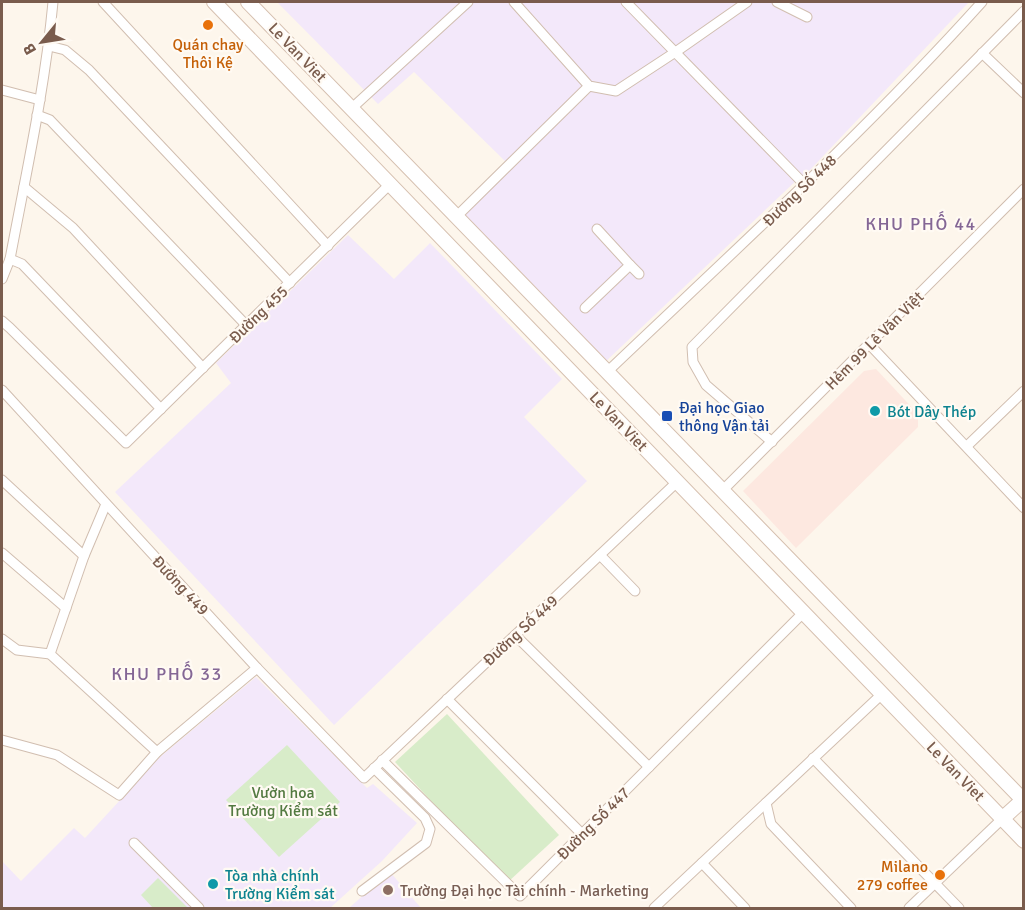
<svg xmlns="http://www.w3.org/2000/svg" width="1025" height="910" viewBox="0 0 1025 910" font-family="Signika,sans-serif">
  <rect width="100%" height="100%" fill="#fdf6ec"/>
  <polygon fill="#fde8e0" points="876,369 918,414 918,427 796,548 743,491 864,371"/>
  <g fill="#f3e8fa">
    <polygon points="277,2 969,2 809,171 801,176 602,365 457,216 508,164 414,72 378,104"/>
    <polygon points="348,235 394,279 430,243 562,379 524,417 587,481 334,725 115,492 231,383 216,363"/>
    <polygon points="256,677 367,788 373,784 417,823 382,861 330,908 2,908 2,861 21,881 74,828 85,838 160,757"/>
    <polygon points="390,872 421,908 349,908"/>
  </g>
  <g fill="#d8ecc9">
    <polygon points="447,714 559,835 507,883 395,762"/>
    <polygon points="287,745 340,802 279,857 226,800"/>
    <polygon points="158,878 188,908 153,908 141,895"/>
  </g>
  <g fill="none" stroke-linecap="round" stroke-linejoin="round">
    <g stroke="#d1beb0" stroke-width="11">
      <g id="minor">
        <polyline points="103,2 328,246"/>
        <polyline points="514,2 589,86 616,91 677,51 747,2"/>
        <polyline points="626,2 805,185"/>
        <polyline points="777,2 807,17"/>
        <polyline points="49,46 65,50 89,70 290,283"/>
        <polyline points="982,53 1024,93"/>
        <polyline points="2,90 40,100"/>
        <polyline points="352,108 468,2"/>
        <polyline points="37,115 50,120 246,325"/>
        <polyline points="24,187 73,228 203,368"/>
        <polyline points="457,216 589,86"/>
        <polyline points="10,259 22,264 161,409"/>
        <polyline points="630,265 639,274"/>
        <path d="M2,279l8,-20c16,-85 35,-171 43,-257"/>
        <polyline points="585,308 630,265 597,229"/>
        <polyline points="2,321 10,328 126,443 390,184"/>
        <polyline points="870,345 1024,508"/>
        <path d="M608,371c127,-121 257,-239 374,-369"/>
        <polyline points="2,390 257,668 364,778 677,482"/>
        <polyline points="772,442 706,385 693,362 692,347 1024,11"/>
        <polyline points="967,446 1024,391"/>
        <polyline points="2,480 84,556"/>
        <polyline points="723,490 1024,189"/>
        <polyline points="106,504 84,556 50,654 157,752"/>
        <polyline points="2,553 66,608"/>
        <polyline points="600,555 635,591"/>
        <polyline points="515,635 649,767"/>
        <polyline points="2,639 17,650 50,654"/>
        <polyline points="447,699 582,834"/>
        <polyline points="2,740 57,755 119,795 157,752 257,668"/>
        <polyline points="813,758 959,908"/>
        <polyline points="382,760 520,896 803,613"/>
        <polyline points="766,803 771,824 851,908"/>
        <polyline points="134,843 199,908"/>
        <polyline points="702,863 745,908"/>
        <polyline points="362,891 426,843 430,829 425,818 374,768"/>
        <polyline points="654,908 882,694"/>
        <polyline points="909,908 1002,819"/>
      </g>
    </g>
    <g stroke="#d6c0b0" stroke-width="16">
      <g id="secondary">
        <polyline points="214,2 1024,841"/>
        <polyline points="248,2 1024,801"/>
        <polyline points="1002,819 1023,800"/>
      </g>
    </g>
    <use href="#minor" stroke="#fff" stroke-width="9"/>
    <use href="#secondary" stroke="#fff" stroke-width="14"/>
  </g>
  <g fill="#e8710a" stroke="#fffaf3" stroke-width="2">
    <circle cx="208" cy="25" r="6"/>
    <circle cx="940" cy="875" r="6"/>
  </g>
  <g fill="#0f9aa8" stroke="#fffaf3" stroke-width="2">
    <circle cx="875" cy="411" r="6"/>
    <circle cx="213" cy="884" r="6"/>
  </g>
  <rect fill="#1a4fb4" stroke="#fffaf3" stroke-width="2" x="661" y="410" width="12" height="12" rx="3"/>
  <circle fill="#8d6e63" stroke="#fffaf3" stroke-width="2" cx="388" cy="890" r="6"/>
  <g text-anchor="middle" stroke-width="4.5" stroke-linejoin="round" paint-order="stroke">
    <g font-size="16" fill="#c56008" stroke="#fffaf3">
      <text x="208" y="50">Quán chay<tspan x="208" dy="18">Thôi Kệ</tspan></text>
      <text x="928" y="872" text-anchor="end">Milano<tspan x="928" dy="18">279 coffee</tspan></text>
    </g>
    <g font-size="16" fill="#7a5c4d" stroke="#fffaf3">
      <text transform="translate(298 52) rotate(46)" y="6">Le Van Viet</text>
      <text transform="translate(799 190) rotate(-44)" y="6">Đường Số 448</text>
      <text transform="translate(258 314) rotate(-44)" y="6">Đường 455</text>
      <text transform="translate(874 340) rotate(-45)" y="6">Hẻm 99 Lê Văn Việt</text>
      <text transform="translate(619 421) rotate(46)" y="6">Le Van Viet</text>
      <text transform="translate(181 585) rotate(47)" y="6">Đường 449</text>
      <text transform="translate(520 630) rotate(-43)" y="6">Đường Số 449</text>
      <text transform="translate(956 771) rotate(46)" y="6">Le Van Viet</text>
      <text transform="translate(593 823) rotate(-45)" y="6">Đường Số 447</text>
    </g>
    <g font-size="16" fill="#164399" stroke="#fffaf3" text-anchor="start">
      <text x="679" y="413">Đại học Giao<tspan x="679" dy="18">thông Vận tải</tspan></text>
    </g>
    <g font-size="16" fill="#0d838f" stroke="#fffaf3" text-anchor="start">
      <text x="887" y="417">Bót Dây Thép</text>
      <text x="225" y="881">Tòa nhà chính<tspan x="225" dy="18">Trường Kiểm sát</tspan></text>
    </g>
    <g font-size="16" fill="#537a41" stroke="#fffaf3">
      <text x="283" y="798">Vườn hoa<tspan x="283" dy="18">Trường Kiểm sát</tspan></text>
    </g>
    <g font-size="16" fill="#785e54" stroke="#fffaf3" text-anchor="start">
      <text x="400" y="896">Trường Đại học Tài chính - Marketing</text>
    </g>
    <g font-size="18" letter-spacing="1.5" fill="#846695" stroke="#fffaf3">
      <text x="921" y="230">KHU PHỐ 44</text>
      <text x="167" y="680">KHU PHỐ 33</text>
    </g>
  </g>
  <rect width="1025" height="910" fill="none" stroke="#7a5c4d" stroke-width="6"/>
  <g transform="translate(42 42) rotate(240)" stroke="#fffaf3" stroke-width="4.5" paint-order="stroke">
  <path d="M0-4.5L10 22L0 15L-10 22Z" fill="#7a5c4d"/>
  <text y="-9" font-size="16" font-weight="bold" text-anchor="middle" fill="#7a5c4d">B</text>
  </g>
</svg>
